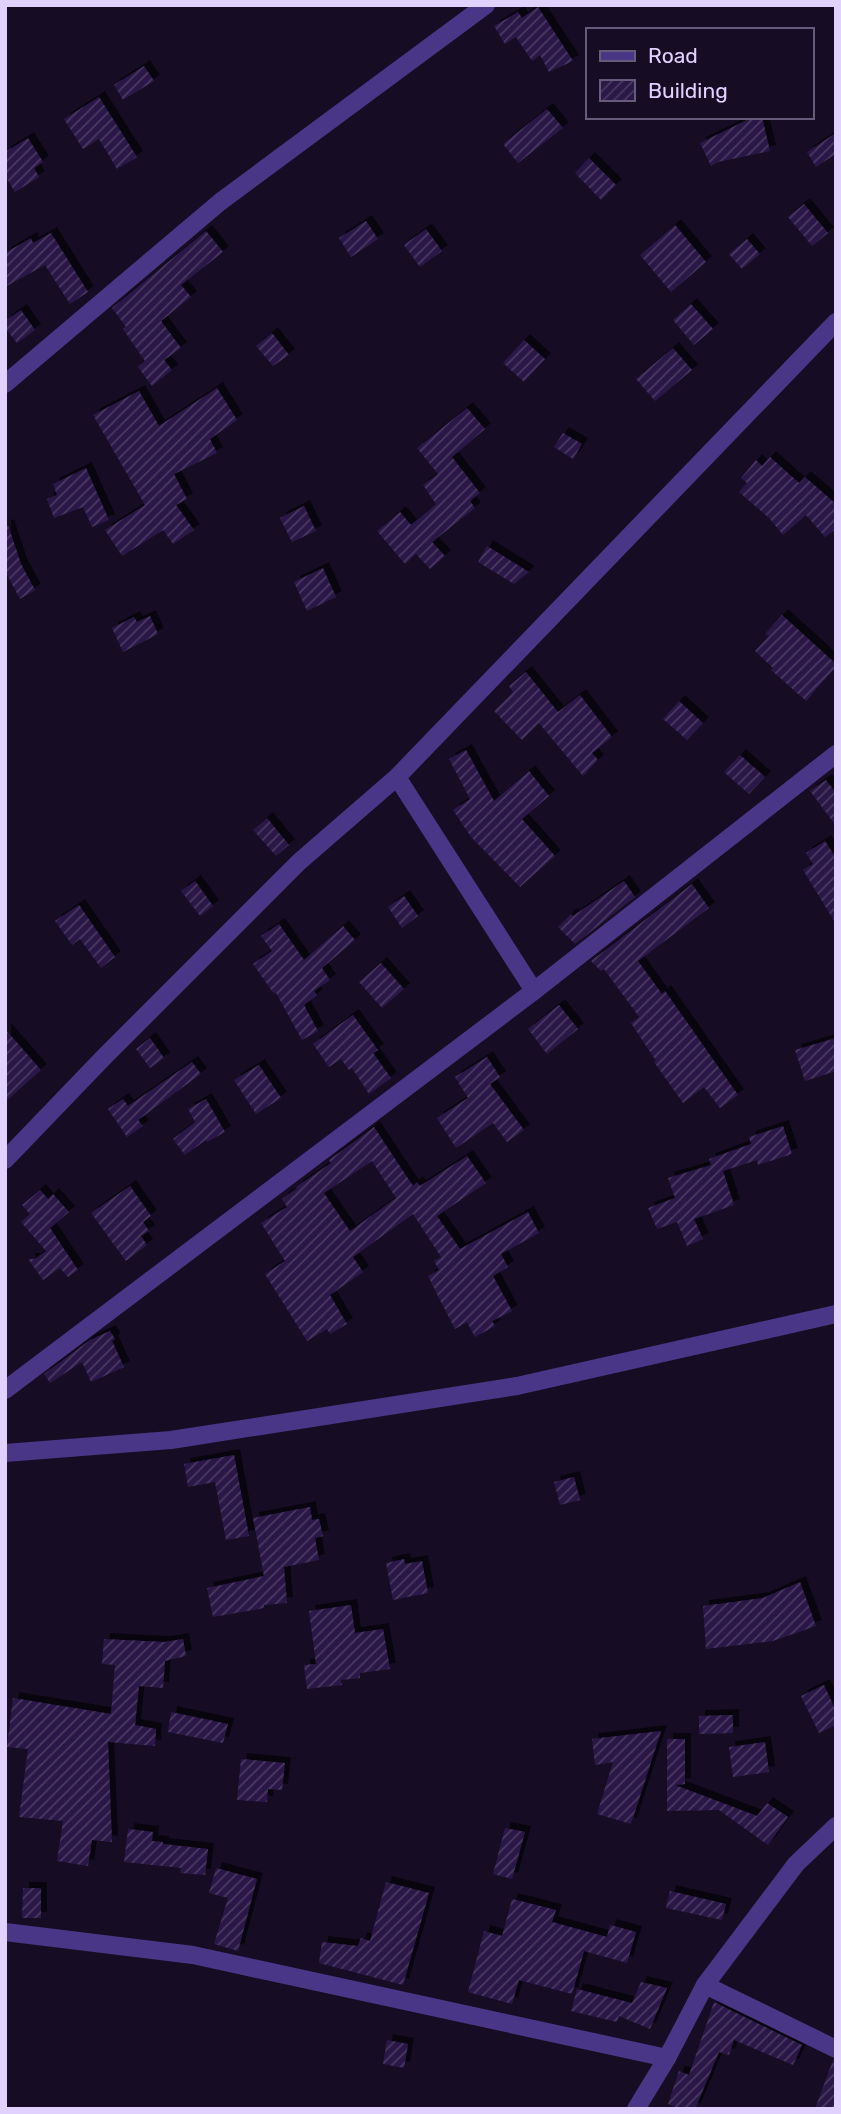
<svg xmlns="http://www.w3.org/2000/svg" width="841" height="2114" viewBox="0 0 841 2114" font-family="Rubik,sans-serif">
  <defs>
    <pattern id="building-hatch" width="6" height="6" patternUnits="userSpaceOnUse" patternTransform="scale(1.75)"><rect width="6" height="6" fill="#2b1846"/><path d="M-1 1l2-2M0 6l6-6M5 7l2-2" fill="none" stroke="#493962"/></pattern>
    <filter id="shadow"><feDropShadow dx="6" dy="-6" stdDeviation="0" flood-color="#0009"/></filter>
  </defs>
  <rect width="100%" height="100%" fill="#160d25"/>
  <g fill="url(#building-hatch)" fill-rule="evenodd" filter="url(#shadow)">
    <polygon points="538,7 573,61 549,72 540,55 532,61 516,37 505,44 494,26 518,12 522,18"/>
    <polygon points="144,66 154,81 123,100 114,85"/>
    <polygon points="99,97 137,157 117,169 99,139 83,149 64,119"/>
    <polygon points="547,109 563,128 518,163 503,144"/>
    <polygon points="753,117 762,117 770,151 718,162 711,166 700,143"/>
    <polygon points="836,133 836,154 816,167 807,152"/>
    <polygon points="28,138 43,162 34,168 39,177 15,192 5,176 5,152"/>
    <polygon points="589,158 616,185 601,200 575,173"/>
    <polygon points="804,204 828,233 812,246 788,217"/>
    <polygon points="366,221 378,239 351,257 339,238"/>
    <polygon points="675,225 706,262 671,292 640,255"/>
    <polygon points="426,229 442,251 420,267 404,245"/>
    <polygon points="206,231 223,252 181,285 191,297 161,321 181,348 164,360 172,370 152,386 138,367 145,361 123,329 126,327 112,308"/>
    <polygon points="51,233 88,292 70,304 45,265 5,287 5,253 31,238 33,243"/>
    <polygon points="747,239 760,254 742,269 729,254"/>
    <polygon points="691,304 713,329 694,345 673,320"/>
    <polygon points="21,310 35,330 17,343 5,328 5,321"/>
    <polygon points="272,333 289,355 273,366 256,346"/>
    <polygon points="524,340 545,359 524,382 503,363"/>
    <polygon points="673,348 692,370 655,401 636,379"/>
    <polygon points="217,388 237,420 210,439 217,453 174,474 187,499 176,505 194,530 173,544 163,530 122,556 105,530 145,505 93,415 139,391 159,426"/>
    <polygon points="467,408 485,429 452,457 480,493 470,501 475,508 432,542 445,556 430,569 416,554 405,564 377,531 400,512 411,525 436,504 423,485 438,474 417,448"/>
    <polygon points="563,433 582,444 573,459 554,447"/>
    <polygon points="770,457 799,483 805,477 836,504 836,529 825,537 806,515 783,535 769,518 739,492 747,483 741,478 756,460 762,466"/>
    <polygon points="86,468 109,520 92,527 83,507 54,518 47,499 57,495 53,484"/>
    <polygon points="304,506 316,531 292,542 280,518"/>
    <polygon points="8,525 21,564 35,590 20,599 5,571 5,526"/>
    <polygon points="487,546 529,572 514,584 478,562"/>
    <polygon points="323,568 336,597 307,611 294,582"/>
    <polygon points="782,615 836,664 836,667 806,701 771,670 773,668 755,651 769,636 765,634"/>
    <polygon points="150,616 158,634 123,652 112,628 134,617 137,622"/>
    <polygon points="526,672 558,712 580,695 612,737 592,753 598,760 583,776 539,723 522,740 494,711 513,692 509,686"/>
    <polygon points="679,701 703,723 687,740 663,719"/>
    <polygon points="466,750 494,801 529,771 549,796 522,819 555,856 520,887 471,837 453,810 470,799 449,759"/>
    <polygon points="740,755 765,777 749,794 724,772"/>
    <polygon points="826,780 836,793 836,826 810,791"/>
    <polygon points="267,818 289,845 276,856 253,830"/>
    <polygon points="825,841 836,858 836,924 803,870 813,864 806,853"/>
    <polygon points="195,881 213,906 200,916 181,891"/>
    <polygon points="624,881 635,897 575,944 558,927 571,914 573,916"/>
    <polygon points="692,884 709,908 638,961 662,994 665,991 738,1095 720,1108 704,1087 683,1103 654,1062 656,1061 631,1023 639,1017 604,969 601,971 591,961"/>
    <polygon points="404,896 418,916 402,928 388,907"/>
    <polygon points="79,905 115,957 101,968 80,939 72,945 55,921"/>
    <polygon points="279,924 304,960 343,926 355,940 322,968 330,980 314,991 317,995 304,1005 318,1031 302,1040 276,993 274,994 253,964 272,951 261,936"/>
    <polygon points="381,963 404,989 382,1008 359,982"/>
    <polygon points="559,1005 578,1029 547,1054 528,1029"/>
    <polygon points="353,1015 378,1050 373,1053 391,1078 369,1094 352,1068 349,1070 341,1059 329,1067 313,1044"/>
    <polygon points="5,1029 41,1070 5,1102"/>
    <polygon points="150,1038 164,1058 150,1068 136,1049"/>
    <polygon points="836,1038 836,1071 805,1081 795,1050"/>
    <polygon points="487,1057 500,1077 490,1084 524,1130 507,1142 493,1123 456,1148 437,1118 468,1098 455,1077"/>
    <polygon points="192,1062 201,1074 138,1120 143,1126 127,1137 108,1109 123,1099 128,1106"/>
    <polygon points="259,1065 281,1098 256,1114 234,1080"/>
    <polygon points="206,1099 225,1132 207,1142 206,1140 185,1155 173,1139 195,1122 188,1109"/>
    <polygon points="783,1126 792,1154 758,1165 757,1160 723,1171 734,1205 694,1219 703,1239 687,1246 677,1222 657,1229 648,1208 675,1198 668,1178 711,1165 709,1159 751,1144 749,1137"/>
    <path d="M374,1127l39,59 4,-4 3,4 47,-30 19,27 -49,33 23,33 68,-37 11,21 -38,21 7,13 -15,9 19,35 -20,10 3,5 -20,11 -8,-15 -12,7 -13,-25 -14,-28 11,-6 -5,-9 7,-4 -28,-43 -60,43 10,15 -33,23 17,29 -17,10 -3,-5 -20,12 -42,-67 20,-13 -24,-38 26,-16 -5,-8 15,-11 -1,-1 35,-24 -2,-3zM372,1161l24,37 -46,33 -26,-38z"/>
    <polygon points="130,1186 151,1216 143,1222 149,1231 141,1236 147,1245 126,1261 91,1213"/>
    <polygon points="40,1190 48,1199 53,1194 69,1212 50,1228 78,1270 68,1277 60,1268 43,1280 28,1259 35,1259 46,1251 21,1222 30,1214 22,1205"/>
    <polygon points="110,1331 115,1339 112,1341 124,1367 91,1382 82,1362 50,1383 44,1374 90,1340"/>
    <polygon points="234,1455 249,1536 226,1540 215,1482 188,1487 184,1464"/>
    <polygon points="574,1477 580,1500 560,1505 554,1482"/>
    <polygon points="310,1507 312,1520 319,1519 323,1536 315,1538 319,1560 284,1567 287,1603 264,1605 264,1608 213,1617 207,1588 264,1576 253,1518"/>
    <polygon points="404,1559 405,1564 422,1561 428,1593 393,1600 386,1563"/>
    <polygon points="800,1582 816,1626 773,1641 706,1649 703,1606 763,1598"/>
    <polygon points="351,1605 355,1633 383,1629 390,1669 360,1673 360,1678 341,1680 342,1685 307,1689 304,1665 316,1664 309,1611"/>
    <polygon points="104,1639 164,1642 183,1639 186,1656 165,1661 163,1688 139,1686 135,1725 156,1729 155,1746 108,1742 112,1842 92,1840 88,1866 57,1861 63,1821 19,1817 28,1749 7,1747 13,1698 111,1714 115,1665 102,1664"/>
    <polygon points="824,1685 836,1711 836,1725 819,1733 801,1696"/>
    <polygon points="171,1712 228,1724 223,1743 168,1732"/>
    <polygon points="733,1715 733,1733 699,1734 699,1716"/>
    <polygon points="661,1731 631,1824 597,1814 613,1762 595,1765 592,1739"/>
    <polygon points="667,1739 685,1739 685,1784 675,1785 757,1816 767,1803 788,1817 768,1845 719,1810 667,1811"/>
    <polygon points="765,1742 769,1772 733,1777 729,1747"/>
    <polygon points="241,1759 285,1763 282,1790 268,1789 267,1802 237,1800"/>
    <polygon points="505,1828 525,1832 512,1879 493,1874"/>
    <polygon points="128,1829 153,1832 152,1841 163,1842 163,1844 208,1849 205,1875 180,1873 181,1868 124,1862"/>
    <polygon points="216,1868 257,1879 238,1951 214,1944 228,1898 209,1893"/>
    <polygon points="386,1882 429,1893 403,1985 319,1963 322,1942 358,1946 361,1938 370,1941"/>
    <polygon points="23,1888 41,1888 41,1918 22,1918"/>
    <polygon points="670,1891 726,1904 722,1920 666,1908"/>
    <polygon points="512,1899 556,1910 552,1922 607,1937 610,1925 636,1932 627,1963 584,1951 572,1994 519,1980 512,2004 468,1992 484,1931 502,1936"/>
    <polygon points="641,1982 667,1988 650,2029 619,2016 617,2022 571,2011 577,1989 632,2003"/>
    <polygon points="714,2002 802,2045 793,2065 734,2040 729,2055 719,2052 695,2109 680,2109 668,2104 679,2071 689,2075"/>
    <polygon points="387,2040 408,2044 404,2068 383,2064"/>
    <polygon points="833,2060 836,2060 836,2109 815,2109"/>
  </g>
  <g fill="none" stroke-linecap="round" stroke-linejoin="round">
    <g stroke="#4a3686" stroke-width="18">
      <polyline points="5,384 220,202 486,5"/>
      <polyline points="397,777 534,991"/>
      <polyline points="5,1160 105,1056 299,862 397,777 836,322"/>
      <polyline points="5,1390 534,991 836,754"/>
      <polyline points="5,1453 171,1440 517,1386 836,1314"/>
      <polyline points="5,1932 193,1955 667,2058"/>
      <polyline points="705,1985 836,2049"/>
      <polyline points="636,2109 667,2058 705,1985 796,1864 836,1826"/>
    </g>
  </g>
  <rect width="841" height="2114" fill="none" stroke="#e0d1ff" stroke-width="14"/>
  <rect x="586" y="28" width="228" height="91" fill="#160d25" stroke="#675b7c" stroke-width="2"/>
  <rect x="600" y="51" width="35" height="10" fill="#4a3686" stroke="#675b7c" stroke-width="2"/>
  <text x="648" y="63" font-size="21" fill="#e0d1ff">Road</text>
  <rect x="600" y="80" width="35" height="21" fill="url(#building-hatch)" stroke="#675b7c" stroke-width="2"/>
  <text x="648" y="98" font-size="21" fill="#e0d1ff">Building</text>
</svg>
